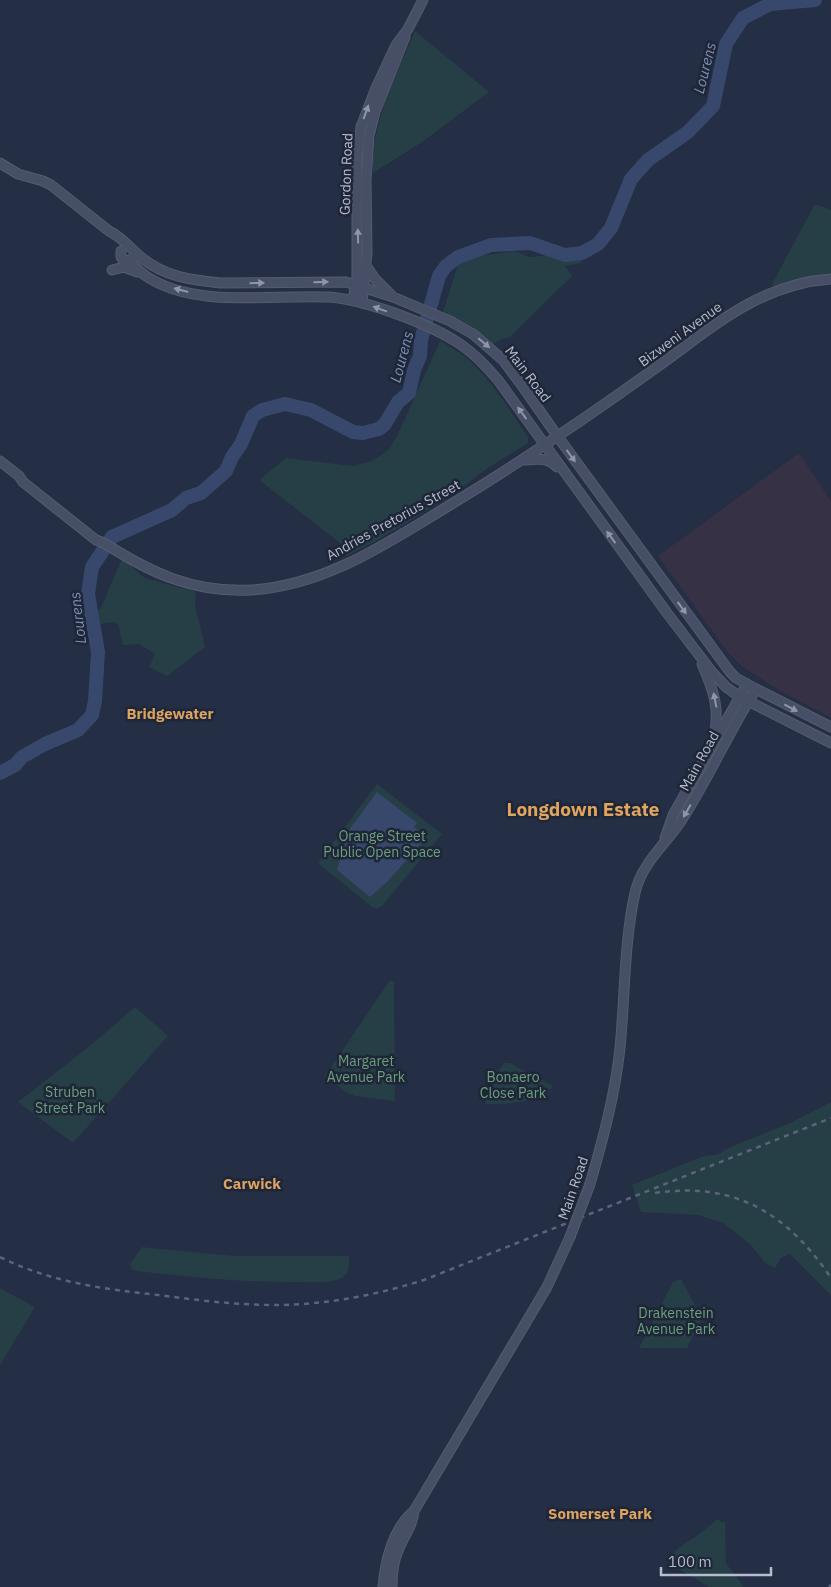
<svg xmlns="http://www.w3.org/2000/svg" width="831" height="1587" viewBox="0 0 831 1587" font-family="'IBM Plex Sans',sans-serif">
  <rect width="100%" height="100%" fill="#242e44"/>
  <polygon fill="#363144" points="799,453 831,501 831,718 777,689 743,667 729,654 658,556"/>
  <g fill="#263e45">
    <path d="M415,31l74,61 -67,50 -49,31c-3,-49 24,-98 42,-142z"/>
    <polygon points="815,204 831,210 831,275 799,279 773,286 772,284"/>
    <polygon points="515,251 529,257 549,255 565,257 581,254 582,263 565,266 572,276 510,337 499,340 493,345 471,326 443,312 459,261 468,257"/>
    <path d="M440,341c11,6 23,13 32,22 22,21 39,49 56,74v6l-40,25 -40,30 -72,43 -29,15 -3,-10 -85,-66 27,-22 67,8 18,-5 12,-7 6,-5 9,-15z"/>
    <polygon points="124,557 137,572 145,578 196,592 195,605 205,647 167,676 149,667 155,654 139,644 123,645 119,627 115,622 100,624 96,612 101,608 120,563"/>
    <polygon points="17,757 22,770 0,779 0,766 6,764"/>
    <polygon points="377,784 442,834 382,906 377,909 372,907 318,863"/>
    <polygon points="390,980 394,982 395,1101 355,1096 346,1092 325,1076"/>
    <polygon points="135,1007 168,1036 73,1143 18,1102 91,1045"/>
    <path d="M504,1063h6l43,23c-13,18 -48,18 -68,18l5,-20z"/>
    <polygon points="831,1102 831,1295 790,1254 781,1258 775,1268 765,1263 751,1245 723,1223 698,1215 641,1212 632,1185 704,1156 719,1154 728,1148 792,1122"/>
    <path d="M142,1247l92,9h115c0,8 1,16 -6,21 -11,7 -29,5 -42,5 -55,1 -110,-5 -166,-11l-3,-2 -2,-5z"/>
    <polygon points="681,1279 702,1318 687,1348 639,1348 673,1282"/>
    <polygon points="0,1288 35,1307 0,1365"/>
    <path d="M718,1519l3,3h4l1,41 18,24h-35l-35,-21c-11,-14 16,-24 24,-31 7,-5 13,-11 20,-16z"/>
  </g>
  <polygon fill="#37486c" points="377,792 417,823 414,827 427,837 387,882 370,897 337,870 349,830"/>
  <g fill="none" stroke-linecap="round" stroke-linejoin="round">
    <polyline stroke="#37486c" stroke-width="14" points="0,773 15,765 22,757 45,744 78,730 92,715 95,701 98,652 88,594 92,567 112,537 172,510 186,498 201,493 226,471 232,457 241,444 253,416 262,410 285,404 311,410 353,432 363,433 379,429 385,424 398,402 409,393 414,370 420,356 421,340 439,276 446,266 458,257 491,245 530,243 565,255 582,253 598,244 611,228 631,179 648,160 688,132 713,106 726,44 743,18 770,4 815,0"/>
    <g stroke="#545c6d" stroke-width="11">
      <g id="secondary">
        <path d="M0,163l18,11 25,7 8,4 58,46c13,6 22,18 33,27 23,19 50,22 78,25l126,-1 47,15 57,24 23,13 30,26 20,27 35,50 172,235 6,6 20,11 75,38"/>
        <polyline points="121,251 121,257 123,260 129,261 133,258"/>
        <path d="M129,261c5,5 11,11 17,15 48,33 127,18 182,21 36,2 102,27 132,47 15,10 27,23 38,36l169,233 45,59 14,15 14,10 91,46"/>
        <polyline points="367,267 375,279 391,295"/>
        <polyline points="112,270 124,267 137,272"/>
        <polyline points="353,300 357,277 357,160 361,127 376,88 396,45 408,29 423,0"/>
        <polyline points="362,303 367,253 366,180 369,136 375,112 405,37"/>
        <path d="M525,460c13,-1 22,-3 32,7"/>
        <path d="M0,461l19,15 4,6 73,58 8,3c47,30 89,50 147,47 74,-4 138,-48 199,-85 71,-43 139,-89 207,-138 56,-40 102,-83 174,-88"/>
        <path d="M702,664c12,27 18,45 12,74"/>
        <polyline points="665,838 673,815 747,684"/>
        <path d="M590,1184c13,-45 25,-89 30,-136 5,-50 4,-106 15,-155 6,-29 31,-49 46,-72 28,-43 48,-90 75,-132"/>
        <path d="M383,1587c2,-26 10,-59 31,-76"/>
        <path d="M392,1587c0,-12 1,-25 6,-36 5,-14 15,-25 16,-40l133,-224 23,-50"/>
      </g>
    </g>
    <use href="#secondary" stroke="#474f66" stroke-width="9"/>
    <g stroke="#5b647a" stroke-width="2.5" stroke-dasharray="5 5" stroke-linecap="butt">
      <path d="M655,1193c80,-12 133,21 176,85"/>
      <path d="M0,1257c50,25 103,32 158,38 38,5 78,10 117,10 51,0 101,-10 149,-25l407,-162"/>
      <polyline points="829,1587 831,1585"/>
    </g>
    <g stroke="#545c6d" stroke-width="11" stroke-linecap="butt">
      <polyline id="secondary-bridge" points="570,1237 590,1184"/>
    </g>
    <use href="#secondary-bridge" stroke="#474f66" stroke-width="9"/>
  </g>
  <defs><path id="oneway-solid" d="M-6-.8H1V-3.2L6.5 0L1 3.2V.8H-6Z" transform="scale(1.25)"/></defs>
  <g fill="#8f96a9">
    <use href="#oneway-solid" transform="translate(366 112) rotate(-70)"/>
    <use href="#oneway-solid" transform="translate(358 236) rotate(-91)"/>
    <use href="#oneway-solid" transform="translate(321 282) rotate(-1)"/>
    <use href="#oneway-solid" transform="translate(257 283) rotate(-1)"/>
    <use href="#oneway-solid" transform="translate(181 290) rotate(-165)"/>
    <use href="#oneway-solid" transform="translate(380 309) rotate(-160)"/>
    <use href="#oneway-solid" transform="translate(484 343) rotate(40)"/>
    <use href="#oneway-solid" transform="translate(522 413) rotate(-126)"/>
    <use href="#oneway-solid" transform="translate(571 456) rotate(54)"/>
    <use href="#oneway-solid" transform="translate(611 537) rotate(-126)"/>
    <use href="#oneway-solid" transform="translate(682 608) rotate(54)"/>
    <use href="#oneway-solid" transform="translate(715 700) rotate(-101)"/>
    <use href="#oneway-solid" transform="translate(791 708) rotate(28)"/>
    <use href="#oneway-solid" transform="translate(687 811) rotate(120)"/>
  </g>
  <g text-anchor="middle" stroke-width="5" stroke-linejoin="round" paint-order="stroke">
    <g font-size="14" fill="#b6bccd" stroke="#1e2638">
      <text transform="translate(346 174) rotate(-88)" y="5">Gordon Road</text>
      <text transform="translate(680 334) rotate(-36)" y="5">Bizweni Avenue</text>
      <text transform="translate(528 374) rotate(53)" y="5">Main Road</text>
      <text transform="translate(393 520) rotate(-29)" y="5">Andries Pretorius Street</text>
      <text transform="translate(699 761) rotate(-61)" y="5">Main Road</text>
      <text transform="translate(573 1188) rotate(-71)" y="5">Main Road</text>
    </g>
    <g font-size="14" fill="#6ba07d" stroke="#1e2638">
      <text x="382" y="841">Orange Street<tspan x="382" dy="16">Public Open Space</tspan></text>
      <text x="366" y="1066">Margaret<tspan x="366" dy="16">Avenue Park</tspan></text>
      <text x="513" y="1082">Bonaero<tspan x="513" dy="16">Close Park</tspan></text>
      <text x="70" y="1097">Struben<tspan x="70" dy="16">Street Park</tspan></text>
      <text x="676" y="1318">Drakenstein<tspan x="676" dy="16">Avenue Park</tspan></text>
    </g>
    <g font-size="15" font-style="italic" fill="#7c8eb6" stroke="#1e2638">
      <text transform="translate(705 68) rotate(-76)" y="5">Lourens</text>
      <text transform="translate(402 357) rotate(-75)" y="5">Lourens</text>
      <text transform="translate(78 618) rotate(-97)" y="5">Lourens</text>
    </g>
    <g font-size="15" font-weight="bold" fill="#dea460" stroke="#1e2638">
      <text x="170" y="719">Bridgewater</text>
      <text x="252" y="1189">Carwick</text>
      <text x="600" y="1519">Somerset Park</text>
    </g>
    <g font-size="19" font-weight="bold" fill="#dea460" stroke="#1e2638">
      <text x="583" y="816">Longdown Estate</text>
    </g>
  </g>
  <path d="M661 1567v8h110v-8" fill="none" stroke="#b6bccd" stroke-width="2.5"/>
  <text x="668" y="1567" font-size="15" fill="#b6bccd" stroke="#1e2638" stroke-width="4" paint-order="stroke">100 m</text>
</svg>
